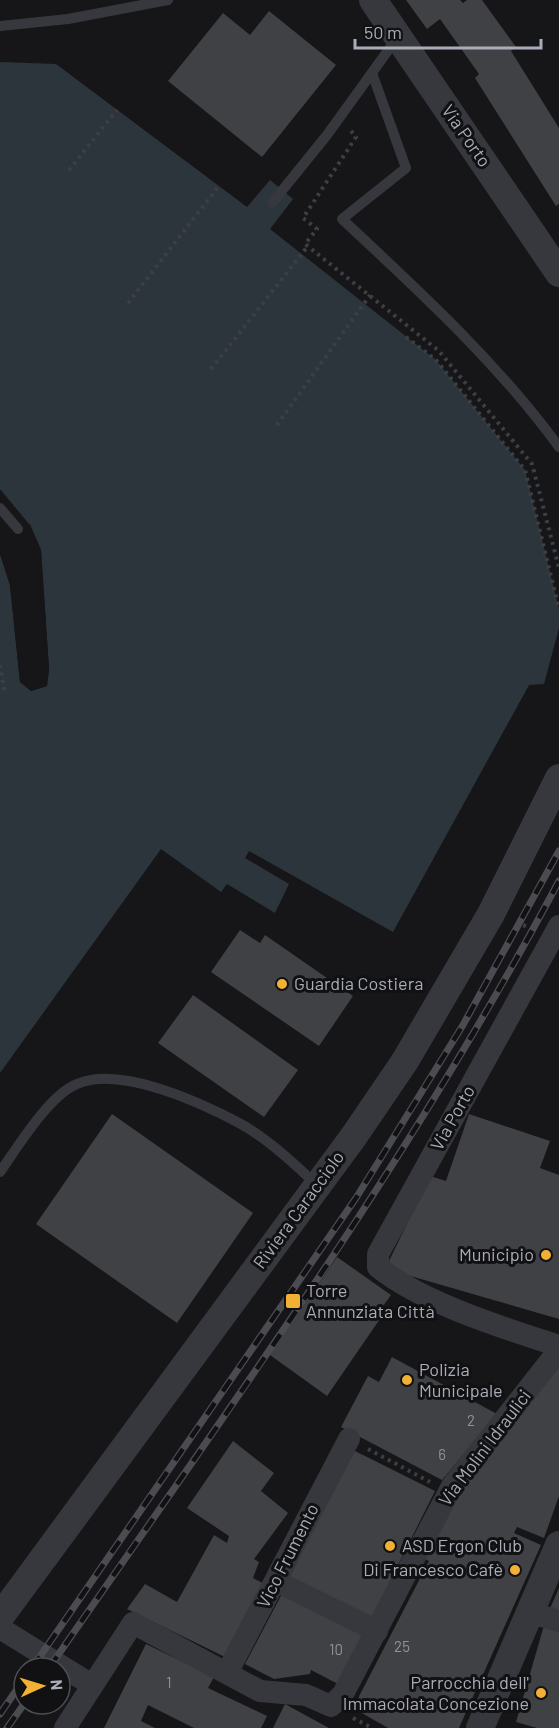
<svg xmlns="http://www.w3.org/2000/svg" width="559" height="1728" viewBox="0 0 559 1728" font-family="Barlow,sans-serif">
  <rect width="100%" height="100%" fill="#161618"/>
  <polygon fill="#2c353c" points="0,62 56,64 247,207 270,180 293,199 270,229 436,360 525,470 559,609 559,628 544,684 529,685 393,932 249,851 245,858 289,884 275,913 227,884 221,892 161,849 0,1073 0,554 10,585 20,682 31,691 47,686 49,669 41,550 29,524 0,489"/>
  <polygon fill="#161618" points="30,524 41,550 49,669 47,686 31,691 20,682 10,585 0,554 0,551 3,553 13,585 23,681 32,688 44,684 46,669 38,550 27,526"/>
  <g fill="#404145">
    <polygon points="406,0 460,0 463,3 467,0 482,0 516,47 511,51 559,128 559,204 556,206 475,78 479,74 440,19 427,29"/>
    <polygon points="269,11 336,65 262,157 168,81 223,13 250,35"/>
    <polygon points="240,930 260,943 265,935 353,996 319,1046 211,972"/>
    <polygon points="193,995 298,1070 264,1117 158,1043"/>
    <polygon points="112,1114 253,1213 177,1323 36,1224"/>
    <polygon points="469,1114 550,1141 540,1168 559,1175 559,1319 393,1271 389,1261 430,1176 446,1181"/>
    <polygon points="337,1257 391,1295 378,1313 382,1316 327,1396 270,1355"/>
    <polygon points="392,1357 497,1414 442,1480 341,1427 368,1376 379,1382"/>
    <polygon points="559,1366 559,1496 544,1538 517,1527 514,1533 541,1545 459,1728 388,1728 353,1708 429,1561 425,1559 453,1500"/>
    <polygon points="233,1441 274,1473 261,1491 288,1513 254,1559 259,1562 253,1578 270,1587 231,1660 127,1609 145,1584 177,1602 214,1535 227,1543 229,1536 187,1508"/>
    <polygon points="353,1450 435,1491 371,1619 289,1578"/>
    <polygon points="559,1588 559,1616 548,1613"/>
    <polygon points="284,1590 364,1632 338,1684 311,1670 310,1674 274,1679 245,1664"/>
    <polygon points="545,1622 559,1626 559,1728 537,1728 516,1722"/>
    <polygon points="146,1644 214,1677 208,1688 267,1716 261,1728 194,1728 148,1705 141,1721 155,1728 104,1728"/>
    <polygon points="285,1704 329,1728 273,1728"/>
  </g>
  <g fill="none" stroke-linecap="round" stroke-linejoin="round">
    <g stroke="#3d3f44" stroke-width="4" stroke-dasharray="3 4.5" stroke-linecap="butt">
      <polyline points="351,131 356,137 303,218 317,229 305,244 439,351 532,464 559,568"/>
      <polyline points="69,170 117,110"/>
      <polyline points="128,303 219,186"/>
      <polyline points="406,337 436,360 525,470 559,609"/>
      <polyline points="211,369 308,246"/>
      <polyline points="277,425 370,295"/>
      <polyline points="0,665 5,694"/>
      <polyline points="516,923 532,928"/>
      <polyline points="368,1449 430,1482"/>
      <polyline points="353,1718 372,1728"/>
    </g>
    <g stroke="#37383d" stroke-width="10">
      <polyline points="0,26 68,19 168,0"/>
      <path d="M372,73l34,95 -64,51c77,72 155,143 217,228"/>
      <polyline points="272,203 327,135 397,38"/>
      <polyline points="0,508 18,529"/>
      <path d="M0,1172c17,-24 49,-77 77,-88 43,-19 125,19 164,40 27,15 52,39 75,60"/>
    </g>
    <g stroke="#37383d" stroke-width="22">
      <path d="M559,926l-181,328v13c44,36 126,61 181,79"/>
      <polyline points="276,1581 377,1631"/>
      <polyline points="531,1613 559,1621"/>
      <polyline points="0,1628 92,1685"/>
      <polyline points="227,1673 349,1439"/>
      <polyline points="65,1728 133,1623 260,1691 306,1695 331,1706 343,1694 452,1486 559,1350"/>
    </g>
    <g stroke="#37383d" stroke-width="28">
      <polyline points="373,0 559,273"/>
      <polyline points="0,1617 354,1136 405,1061 491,914 559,778"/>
      <polyline points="480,1728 559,1545"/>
    </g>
    <g stroke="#4a4c52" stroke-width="7">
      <g id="rail">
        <polyline points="32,1668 356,1198 463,1025 559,851"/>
        <path d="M49,1668c178,-257 363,-510 510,-787"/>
        <polyline points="0,1714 24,1679"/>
        <polyline points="7,1728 24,1704"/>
      </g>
    </g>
    <use href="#rail" stroke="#111113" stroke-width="4.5" stroke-dasharray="14" stroke-linecap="butt"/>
  </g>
  <g fill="#f2b134" stroke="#111113" stroke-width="2">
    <circle cx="282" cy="984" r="6"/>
    <circle cx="546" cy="1255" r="6"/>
    <rect x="285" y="1293" width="16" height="16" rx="3"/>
    <circle cx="407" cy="1380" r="6"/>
    <circle cx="390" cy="1546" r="6"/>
    <circle cx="515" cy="1570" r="6"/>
    <circle cx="541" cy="1693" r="6"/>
  </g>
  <g text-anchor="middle" stroke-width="6" stroke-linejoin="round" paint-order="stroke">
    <g font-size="15" fill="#8e929b">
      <text x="471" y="1426">2</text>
      <text x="442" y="1460">6</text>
      <text x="402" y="1652">25</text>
      <text x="336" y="1655">10</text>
      <text x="169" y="1688">1</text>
    </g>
    <g font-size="18" fill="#a8adb8" stroke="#111113">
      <text transform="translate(466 136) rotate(55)" y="6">Via Porto</text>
      <text transform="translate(453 1118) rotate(-61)" y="6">Via Porto</text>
      <text transform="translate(299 1210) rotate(-54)" y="6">Riviera Caracciolo</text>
      <text transform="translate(485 1448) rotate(-53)" y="6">Via Molini Idraulici</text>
      <text transform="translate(288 1556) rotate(-63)" y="6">Vico Frumento</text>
    </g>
    <g font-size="18" fill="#a8adb8" stroke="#111113" text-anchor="start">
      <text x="294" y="990">Guardia Costiera</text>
      <text x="534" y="1261" text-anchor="end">Municipio</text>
      <text x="306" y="1297">Torre<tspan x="306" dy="21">Annunziata Città</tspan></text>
      <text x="419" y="1376">Polizia<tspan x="419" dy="21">Municipale</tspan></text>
      <text x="402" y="1552">ASD Ergon Club</text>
      <text x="503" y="1576" text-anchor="end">Di Francesco Cafè</text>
      <text x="529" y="1689" text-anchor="end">Parrocchia dell'<tspan x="529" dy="21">Immacolata Concezione</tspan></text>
    </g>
  </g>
  <g transform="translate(42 1686) rotate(86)"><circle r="28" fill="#111113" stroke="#4d4f55" stroke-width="1.5"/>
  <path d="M0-4.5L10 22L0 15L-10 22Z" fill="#f2b134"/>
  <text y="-9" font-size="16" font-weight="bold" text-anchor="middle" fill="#a8adb8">N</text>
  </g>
  <path d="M355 39v9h186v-9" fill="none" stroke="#a8adb8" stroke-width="3"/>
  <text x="364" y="39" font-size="18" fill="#a8adb8" stroke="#111113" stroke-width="4.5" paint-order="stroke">50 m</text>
</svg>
